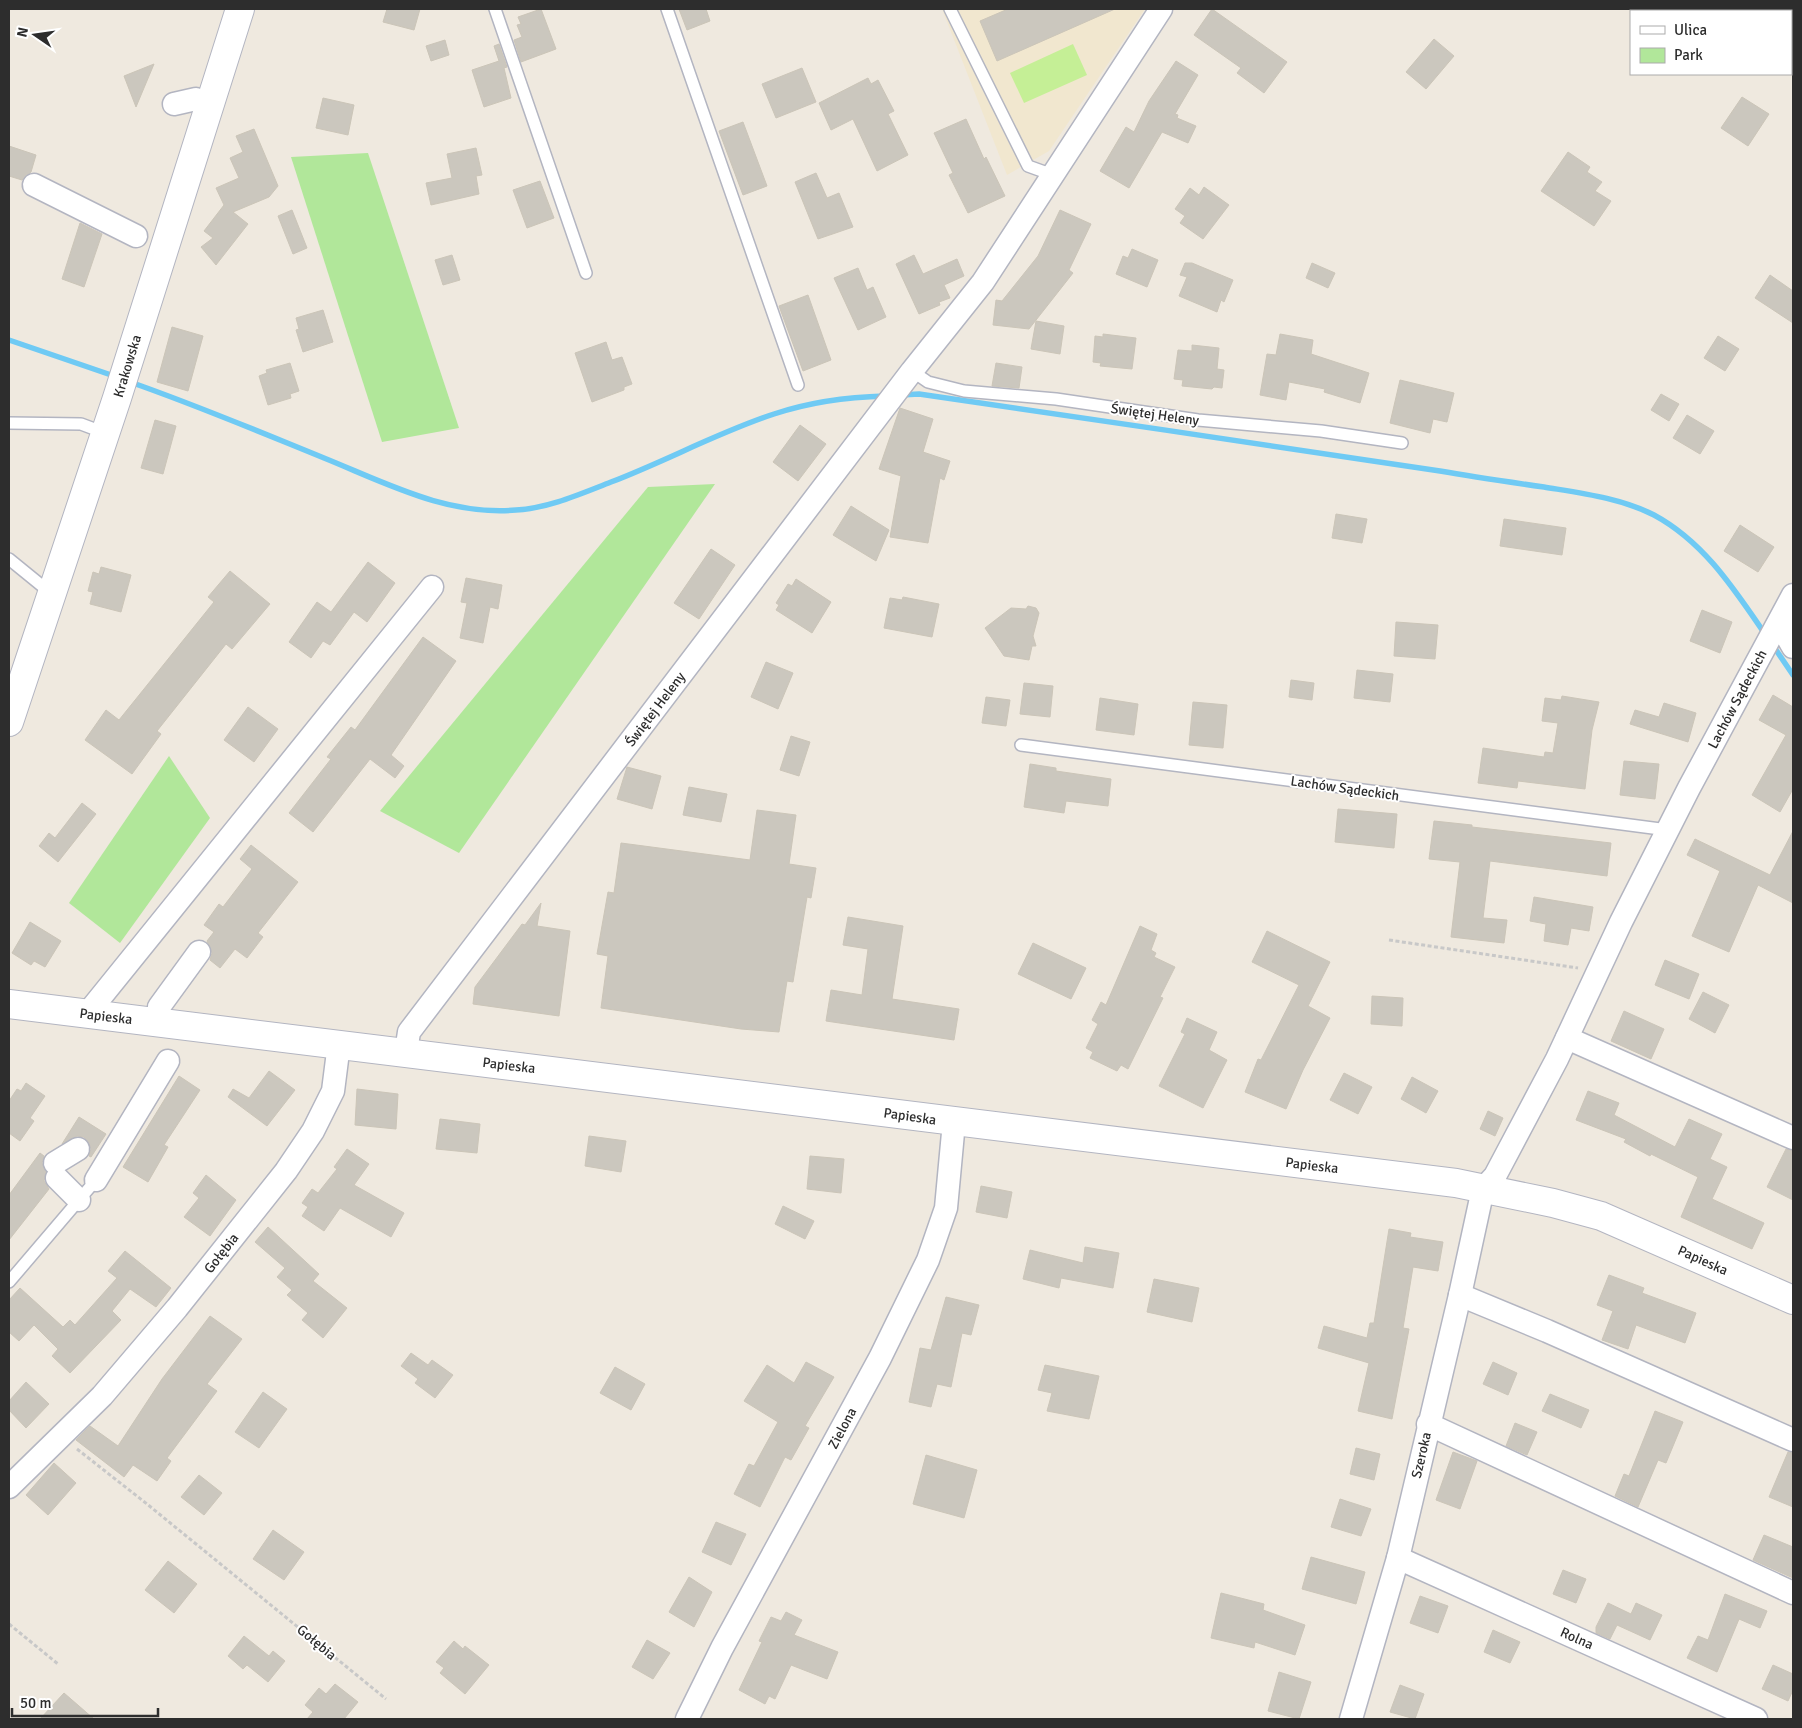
<svg xmlns="http://www.w3.org/2000/svg" width="1802" height="1728" viewBox="0 0 1802 1728" font-family="Signika,sans-serif">
  <rect width="100%" height="100%" fill="#efe9df"/>
  <polygon fill="#f1e7cf" points="942,9 1145,9 1049,151 1007,175"/>
  <g fill="#b1e79a">
    <polygon points="368,153 459,428 382,442 291,157"/>
    <polygon points="715,484 459,853 380,811 648,487"/>
    <polygon points="169,756 210,818 120,943 69,903"/>
  </g>
  <polygon fill="#c5ef96" points="1073,44 1087,75 1024,103 1010,73"/>
  <g fill="none" stroke-linecap="round" stroke-linejoin="round">
    <g stroke="#6fcaf4" stroke-width="5.5">
      <polyline points="9,340 117,377"/>
      <path d="M130,382c66,23 130,50 194,76 62,25 123,58 192,52 33,-2 64,-16 95,-28 55,-21 108,-50 163,-68 36,-12 73,-17 111,-18"/>
      <path d="M901,395l18,-1c174,26 347,50 521,77 34,6 69,11 104,16 36,6 77,11 110,28 50,27 80,74 111,119"/>
      <polyline points="1772,644 1793,675"/>
    </g>
  </g>
  <g fill="#cbc7be" stroke="#cbc5b8">
    <polygon points="387,9 420,9 414,30 383,22"/>
    <polygon points="541,9 556,49 521,62 514,40 522,37 517,25 521,24 518,17"/>
    <polygon points="679,9 706,9 710,21 687,30"/>
    <polygon points="1008,9 1115,9 997,61 980,21"/>
    <polygon points="1212,9 1287,62 1264,93 1237,73 1241,68 1194,35"/>
    <polygon points="1434,39 1454,56 1426,89 1406,72"/>
    <polygon points="445,40 449,55 431,61 426,46"/>
    <polygon points="499,44 507,67 504,68 511,98 484,107 472,70 499,61 494,46"/>
    <polygon points="1176,61 1198,75 1175,114 1178,115 1177,118 1196,126 1188,143 1162,132 1129,188 1100,171 1126,127 1134,132 1149,101"/>
    <polygon points="154,64 136,107 124,76"/>
    <polygon points="802,68 816,102 776,118 762,84"/>
    <polygon points="868,78 871,84 878,80 894,111 888,114 908,155 877,171 853,119 831,130 819,103"/>
    <polygon points="1742,97 1769,114 1748,146 1721,128"/>
    <polygon points="323,98 354,105 348,135 316,128"/>
    <polygon points="966,119 984,159 986,157 1005,196 968,213 949,175 953,173 934,133"/>
    <polygon points="743,122 767,186 743,195 719,131"/>
    <polygon points="254,129 278,186 269,197 233,212 248,224 216,265 201,247 213,238 204,231 224,205 216,188 239,178 230,158 243,152 236,136"/>
    <polygon points="9,146 36,155 31,172 22,180 9,176"/>
    <polygon points="476,148 482,175 476,176 479,194 431,205 426,183 452,178 447,154"/>
    <polygon points="1568,152 1590,167 1587,172 1602,182 1595,191 1611,201 1594,226 1541,191"/>
    <polygon points="816,173 827,198 839,193 853,227 818,239 795,182"/>
    <polygon points="540,181 554,218 527,228 513,190"/>
    <polygon points="1204,187 1229,205 1203,239 1180,223 1185,216 1175,209 1190,188 1199,195"/>
    <polygon points="292,210 307,248 293,254 278,216"/>
    <polygon points="1060,210 1091,224 1069,270 1073,273 1029,329 993,325 996,300 1002,301 1038,256"/>
    <polygon points="80,223 102,234 84,287 62,279"/>
    <polygon points="1132,249 1158,260 1147,287 1116,274 1123,256 1128,258"/>
    <polygon points="452,255 460,280 443,285 435,260"/>
    <polygon points="914,255 923,274 957,259 964,276 944,285 950,298 939,302 940,305 919,314 896,264"/>
    <polygon points="1185,263 1192,263 1233,280 1224,302 1221,300 1217,312 1179,296 1187,277 1180,275"/>
    <polygon points="1312,263 1335,273 1328,288 1306,278"/>
    <polygon points="858,268 867,290 873,287 886,317 858,330 834,278"/>
    <polygon points="1770,275 1793,291 1793,323 1755,298"/>
    <polygon points="808,295 831,360 803,371 779,306"/>
    <polygon points="323,310 333,342 303,352 296,330 299,329 296,318"/>
    <polygon points="1036,321 1064,326 1060,354 1031,349"/>
    <polygon points="172,327 203,336 188,391 157,382"/>
    <polygon points="1103,334 1136,338 1132,369 1100,366 1101,363 1093,362 1095,336 1103,337"/>
    <polygon points="1280,334 1313,340 1311,354 1369,373 1360,403 1324,392 1325,389 1289,382 1286,400 1260,395 1267,354 1276,355"/>
    <polygon points="1718,336 1739,349 1725,371 1704,358"/>
    <polygon points="606,342 612,360 622,357 632,384 624,387 624,390 592,402 575,353"/>
    <polygon points="1192,345 1219,348 1217,369 1224,370 1222,388 1214,387 1212,389 1182,386 1183,380 1174,379 1178,350 1192,351"/>
    <polygon points="290,363 299,391 290,394 291,398 268,405 259,376 267,373 266,370"/>
    <polygon points="996,363 1022,367 1019,388 992,386"/>
    <polygon points="1400,380 1454,393 1447,422 1433,419 1430,433 1390,423"/>
    <polygon points="1661,394 1679,404 1669,421 1651,410"/>
    <polygon points="900,408 933,419 923,452 950,461 944,480 940,478 928,543 890,537 901,476 879,469"/>
    <polygon points="1687,415 1714,431 1700,454 1673,438"/>
    <polygon points="155,420 176,426 163,474 141,468"/>
    <polygon points="800,425 826,444 798,481 773,462"/>
    <polygon points="851,506 889,530 876,561 833,535"/>
    <polygon points="1336,514 1367,519 1362,543 1332,538"/>
    <polygon points="1504,519 1566,528 1562,555 1500,546"/>
    <polygon points="1740,525 1774,547 1758,572 1724,551"/>
    <polygon points="711,549 735,565 699,619 674,603"/>
    <polygon points="368,562 395,583 367,622 354,612 330,645 323,641 311,658 289,642 317,602 331,612"/>
    <polygon points="101,567 131,575 121,612 90,604 93,592 88,591 93,572 99,574"/>
    <polygon points="230,571 270,604 232,649 226,644 157,731 161,734 132,774 85,740 106,710 119,720 214,602 208,597"/>
    <polygon points="466,578 502,585 498,609 490,607 483,643 460,638 467,603 461,602"/>
    <polygon points="796,579 831,602 812,633 776,610 779,605 776,603 788,584 792,586"/>
    <polygon points="903,597 939,604 932,637 884,628 890,598 902,600"/>
    <polygon points="1028,606 1036,608 1039,613 1033,636 1036,646 1032,646 1029,660 1004,656 985,628 1011,608 1026,609"/>
    <polygon points="1702,610 1732,622 1720,653 1690,641"/>
    <polygon points="1396,622 1438,625 1435,659 1394,656"/>
    <polygon points="423,637 456,661 391,755 404,766 395,778 370,759 313,832 289,813 331,759 327,757 351,727 355,730"/>
    <polygon points="766,662 793,673 778,709 751,697"/>
    <polygon points="1357,670 1393,674 1390,702 1354,698"/>
    <polygon points="1291,680 1314,683 1312,700 1289,697"/>
    <polygon points="1024,683 1053,686 1050,717 1020,714"/>
    <polygon points="1773,695 1793,707 1793,789 1780,812 1752,795 1786,735 1759,720"/>
    <polygon points="1562,696 1599,702 1592,730 1585,789 1518,781 1517,788 1478,783 1483,748 1544,757 1545,752 1553,753 1558,723 1542,721 1545,698 1561,700"/>
    <polygon points="986,697 1010,700 1006,726 982,723"/>
    <polygon points="1100,698 1138,704 1134,735 1096,730"/>
    <polygon points="1193,702 1227,705 1223,748 1189,745"/>
    <polygon points="1664,703 1696,713 1688,742 1630,724 1635,710 1659,717"/>
    <polygon points="248,707 278,729 254,762 224,740"/>
    <polygon points="791,736 810,742 799,776 780,770"/>
    <polygon points="1624,761 1659,764 1655,799 1620,795"/>
    <polygon points="1030,764 1056,768 1056,771 1111,779 1108,806 1066,801 1064,813 1024,807"/>
    <polygon points="627,767 661,776 652,809 617,799"/>
    <polygon points="689,787 727,794 721,822 683,815"/>
    <polygon points="82,803 96,814 58,862 39,846 49,833 55,838"/>
    <polygon points="1338,809 1397,814 1394,848 1335,842"/>
    <polygon points="757,810 796,815 789,864 816,868 811,898 807,897 793,982 787,981 779,1032 741,1029 601,1008 608,956 597,954 608,892 614,893 621,843 750,860"/>
    <polygon points="1434,821 1472,825 1472,827 1611,843 1607,876 1490,861 1483,918 1507,920 1504,943 1451,937 1460,862 1429,859"/>
    <polygon points="1793,831 1793,903 1758,885 1729,952 1692,936 1720,871 1687,855 1695,839 1770,875"/>
    <polygon points="251,845 298,882 258,933 263,937 247,958 235,949 220,968 210,960 212,953 207,941 214,932 204,925 219,904 223,907 252,869 240,859"/>
    <polygon points="1534,897 1593,907 1589,931 1571,928 1568,945 1544,941 1546,924 1530,921"/>
    <polygon points="541,903 537,926 570,931 559,1016 473,1004 475,987 522,924 525,925"/>
    <polygon points="848,917 903,926 892,999 959,1009 954,1040 826,1021 831,990 862,995 868,949 843,945"/>
    <polygon points="30,922 61,941 45,967 34,961 31,965 12,953"/>
    <polygon points="1140,926 1157,934 1151,950 1156,953 1154,957 1175,967 1160,997 1163,998 1128,1069 1121,1065 1117,1071 1090,1058 1093,1052 1086,1048 1098,1024 1092,1020 1101,1002 1106,1005"/>
    <polygon points="1267,931 1330,962 1308,1006 1330,1018 1303,1070 1286,1109 1245,1092 1258,1059 1261,1060 1299,985 1252,962"/>
    <polygon points="1033,943 1086,968 1071,999 1018,974"/>
    <polygon points="1665,960 1699,974 1689,999 1655,985"/>
    <polygon points="1703,992 1729,1005 1715,1033 1689,1019"/>
    <polygon points="1372,996 1403,998 1402,1026 1371,1024"/>
    <polygon points="1624,1011 1664,1029 1651,1059 1611,1041"/>
    <polygon points="1187,1018 1217,1032 1209,1050 1227,1060 1203,1108 1159,1086 1185,1034 1181,1032"/>
    <polygon points="269,1071 295,1090 267,1126 228,1097 233,1089 249,1098"/>
    <polygon points="1344,1073 1372,1087 1358,1114 1330,1100"/>
    <polygon points="179,1076 200,1090 164,1145 168,1147 148,1182 123,1167"/>
    <polygon points="1412,1077 1438,1091 1426,1113 1401,1099"/>
    <polygon points="26,1083 45,1096 30,1118 34,1121 20,1141 9,1133 9,1101 17,1089 21,1091"/>
    <polygon points="357,1089 398,1094 396,1129 355,1125"/>
    <polygon points="1588,1091 1619,1103 1614,1115 1675,1147 1689,1119 1722,1134 1710,1159 1727,1167 1712,1199 1764,1223 1752,1249 1681,1217 1698,1177 1651,1154 1650,1156 1624,1142 1626,1139 1576,1120"/>
    <polygon points="1488,1111 1503,1118 1495,1136 1480,1129"/>
    <polygon points="79,1117 106,1134 91,1157 89,1156 91,1149 89,1143 84,1137 77,1136 62,1144"/>
    <polygon points="440,1119 480,1124 477,1153 436,1149"/>
    <polygon points="589,1136 626,1141 621,1172 585,1166"/>
    <polygon points="347,1149 369,1164 354,1185 404,1213 391,1237 340,1208 324,1231 302,1216 308,1207 302,1203 312,1189 318,1193 337,1169 334,1167"/>
    <polygon points="1786,1149 1793,1151 1793,1200 1767,1187"/>
    <polygon points="40,1153 44,1156 42,1163 46,1172 44,1181 49,1189 9,1240 9,1195"/>
    <polygon points="810,1156 844,1159 841,1193 807,1189"/>
    <polygon points="206,1175 236,1200 210,1236 184,1217 199,1198 193,1193"/>
    <polygon points="981,1186 1012,1192 1007,1218 976,1212"/>
    <polygon points="783,1206 814,1221 805,1239 775,1224"/>
    <polygon points="268,1227 319,1274 313,1281 347,1308 323,1338 302,1320 308,1313 287,1295 292,1290 277,1277 285,1268 255,1242"/>
    <polygon points="1389,1229 1411,1233 1410,1237 1443,1242 1438,1271 1413,1267 1403,1328 1409,1329 1392,1419 1358,1411 1369,1363 1318,1348 1324,1326 1367,1338 1370,1323 1374,1323"/>
    <polygon points="1085,1247 1119,1253 1113,1288 1061,1278 1059,1288 1023,1279 1030,1250 1083,1263"/>
    <polygon points="125,1251 171,1288 156,1307 130,1289 112,1311 121,1320 70,1373 52,1356 58,1349 34,1325 19,1341 9,1332 9,1300 20,1288 63,1327 70,1320 75,1325 117,1278 108,1271"/>
    <polygon points="1609,1275 1644,1288 1642,1293 1696,1313 1685,1343 1636,1325 1628,1349 1602,1340 1613,1311 1597,1305"/>
    <polygon points="1154,1279 1199,1288 1192,1322 1147,1312"/>
    <polygon points="946,1297 979,1305 971,1335 962,1333 951,1387 937,1384 931,1407 909,1402 920,1348 931,1350"/>
    <polygon points="210,1316 242,1339 207,1384 217,1391 167,1458 171,1461 157,1481 133,1465 124,1477 76,1440 90,1426 118,1446 162,1379"/>
    <polygon points="411,1353 428,1365 432,1360 453,1375 435,1398 415,1383 418,1379 401,1366"/>
    <polygon points="806,1362 834,1377 805,1426 809,1428 791,1460 785,1457 760,1507 734,1494 749,1464 754,1466 778,1422 744,1401 767,1365 794,1383"/>
    <polygon points="1493,1362 1517,1373 1508,1395 1483,1384"/>
    <polygon points="1045,1365 1099,1376 1089,1419 1047,1411 1052,1393 1038,1390"/>
    <polygon points="615,1367 645,1384 631,1410 600,1393"/>
    <polygon points="26,1382 49,1404 26,1428 9,1410 9,1401"/>
    <polygon points="263,1392 287,1409 259,1448 235,1432"/>
    <polygon points="1550,1394 1589,1410 1581,1428 1542,1411"/>
    <polygon points="1655,1411 1683,1422 1666,1463 1658,1460 1638,1507 1615,1496 1624,1474 1629,1476"/>
    <polygon points="1515,1423 1537,1432 1527,1455 1506,1446"/>
    <polygon points="1356,1448 1380,1454 1374,1480 1350,1474"/>
    <polygon points="1453,1452 1477,1461 1460,1509 1436,1500"/>
    <polygon points="1788,1452 1793,1453 1793,1507 1769,1497"/>
    <polygon points="926,1455 977,1470 964,1518 913,1504"/>
    <polygon points="54,1463 76,1483 48,1515 26,1495"/>
    <polygon points="199,1475 222,1493 204,1515 181,1497"/>
    <polygon points="1340,1499 1371,1509 1361,1536 1331,1527"/>
    <polygon points="716,1522 746,1534 731,1565 702,1552"/>
    <polygon points="273,1530 304,1552 284,1580 253,1559"/>
    <polygon points="1764,1535 1793,1547 1793,1578 1753,1560"/>
    <polygon points="1311,1557 1365,1572 1356,1604 1302,1589"/>
    <polygon points="168,1561 197,1584 174,1613 145,1590"/>
    <polygon points="1563,1570 1586,1579 1576,1603 1553,1594"/>
    <polygon points="689,1577 712,1592 694,1627 669,1612"/>
    <polygon points="1221,1593 1264,1604 1263,1610 1305,1625 1295,1655 1255,1642 1254,1648 1211,1638"/>
    <polygon points="1725,1594 1767,1611 1760,1628 1739,1619 1717,1672 1687,1658 1698,1636 1708,1640"/>
    <polygon points="1420,1596 1448,1606 1438,1633 1410,1623"/>
    <polygon points="1608,1603 1631,1614 1636,1603 1662,1615 1650,1640 1617,1625 1610,1639 1596,1633 1596,1627"/>
    <polygon points="786,1612 802,1620 794,1635 838,1652 827,1679 791,1665 775,1699 769,1696 765,1704 739,1690 762,1642 759,1641 771,1617 781,1621"/>
    <polygon points="1493,1630 1520,1642 1510,1663 1484,1652"/>
    <polygon points="244,1636 269,1656 273,1651 285,1661 268,1682 247,1665 243,1669 228,1656"/>
    <polygon points="647,1640 670,1653 653,1679 632,1667"/>
    <polygon points="454,1641 463,1649 465,1646 489,1665 465,1694 440,1673 444,1668 436,1662"/>
    <polygon points="1773,1665 1793,1674 1793,1690 1788,1701 1762,1689"/>
    <polygon points="1279,1672 1311,1682 1299,1719 1268,1711"/>
    <polygon points="335,1684 358,1702 344,1719 307,1719 313,1712 305,1705 319,1688 326,1694"/>
    <polygon points="1400,1685 1424,1694 1415,1719 1390,1712"/>
    <polygon points="64,1693 94,1719 40,1719"/>
  </g>
  <g fill="none" stroke-linecap="round" stroke-linejoin="round">
    <g stroke="#b3b5c1" stroke-width="14">
      <g id="service">
        <polyline points="495,9 586,273"/>
        <polyline points="667,9 798,385"/>
        <polyline points="950,9 1028,166 1053,175"/>
        <polyline points="912,371 928,382 964,391 1056,399 1198,420 1321,431 1402,443"/>
        <polyline points="9,423 81,424 105,433"/>
        <polyline points="9,559 52,594"/>
        <polyline points="1021,745 1668,830"/>
        <polyline points="9,1282 96,1180"/>
      </g>
    </g>
    <g stroke="#b3b5c1" stroke-width="25">
      <g id="minor">
        <polyline points="174,104 196,99"/>
        <polyline points="34,185 136,236"/>
        <polyline points="1787,609 1785,633 1793,647"/>
        <polyline points="159,1007 199,952"/>
        <polyline points="87,1014 432,587"/>
        <polyline points="1567,1038 1793,1138"/>
        <polyline points="406,1052 409,1032 912,371 983,282 1161,9"/>
        <polyline points="55,1163 78,1149"/>
        <polyline points="57,1178 79,1200"/>
        <polyline points="96,1180 168,1061"/>
        <polyline points="1460,1295 1547,1331 1793,1440"/>
        <polyline points="1428,1424 1793,1593"/>
        <polyline points="9,1487 102,1396 177,1308 286,1171 313,1131 333,1091 339,1044"/>
        <polyline points="1398,1558 1756,1719"/>
        <polyline points="687,1719 722,1648 880,1358 928,1260 946,1208 954,1122"/>
        <polyline points="1351,1719 1398,1558 1460,1295 1483,1189 1495,1176 1557,1059 1621,922 1689,788 1793,595"/>
      </g>
    </g>
    <g stroke="#b3b5c1" stroke-width="30">
      <polyline id="tertiary" points="9,1004 1456,1183 1553,1203 1601,1216 1793,1300"/>
    </g>
    <g stroke="#b3b5c1" stroke-width="30">
      <polyline id="secondary" points="9,722 117,398 240,9"/>
    </g>
    <g stroke="#c8c8c8" stroke-width="3" stroke-dasharray="4 2.5" stroke-linecap="butt">
      <polyline points="1389,940 1578,968"/>
      <polyline points="77,1449 147,1504 386,1699"/>
      <polyline points="9,1624 58,1664"/>
    </g>
    <use href="#service" stroke="#fff" stroke-width="11"/>
    <use href="#minor" stroke="#fff" stroke-width="22"/>
    <use href="#tertiary" stroke="#fff" stroke-width="28"/>
    <use href="#secondary" stroke="#fff" stroke-width="28"/>
  </g>
  <g text-anchor="middle" stroke-width="4" stroke-linejoin="round" paint-order="stroke">
    <g font-size="14" fill="#2d2d2d" stroke="#fff">
      <text transform="translate(127 366) rotate(-73)" y="5">Krakowska</text>
      <text transform="translate(1155 414) rotate(8)" y="5">Świętej Heleny</text>
      <text transform="translate(1737 699) rotate(-62)" y="5">Lachów Sądeckich</text>
      <text transform="translate(655 709) rotate(-53)" y="5">Świętej Heleny</text>
      <text transform="translate(1345 788) rotate(8)" y="5">Lachów Sądeckich</text>
      <text transform="translate(106 1016) rotate(7)" y="5">Papieska</text>
      <text transform="translate(509 1065) rotate(7)" y="5">Papieska</text>
      <text transform="translate(910 1116) rotate(8)" y="5">Papieska</text>
      <text transform="translate(1312 1165) rotate(7)" y="5">Papieska</text>
      <text transform="translate(221 1253) rotate(-52)" y="5">Gołębia</text>
      <text transform="translate(1703 1260) rotate(24)" y="5">Papieska</text>
      <text transform="translate(842 1428) rotate(-62)" y="5">Zielona</text>
      <text transform="translate(1421 1455) rotate(-77)" y="5">Szeroka</text>
      <text transform="translate(1577 1638) rotate(24)" y="5">Rolna</text>
      <text transform="translate(317 1642) rotate(40)" y="5">Gołębia</text>
    </g>
  </g>
  <rect width="1802" height="1728" fill="none" stroke="#2d2d2d" stroke-width="20"/>
  <rect x="1630" y="10" width="162" height="65" fill="#ffffff" stroke="#ababab"/>
  <rect x="1640" y="26" width="25" height="8" fill="#ffffff" stroke="#ababab"/>
  <text x="1674" y="35" font-size="15" fill="#2d2d2d">Ulica</text>
  <rect x="1640" y="48" width="25" height="15" fill="#b1e79a" stroke="#ababab"/>
  <text x="1674" y="60" font-size="15" fill="#2d2d2d">Park</text>
  <g transform="translate(35 35) rotate(283)" stroke="#ffffff" stroke-width="4" paint-order="stroke">
  <path d="M0-4L9 19L0 12L-9 19Z" fill="#2d2d2d"/>
  <text y="-8" font-size="14" font-weight="bold" text-anchor="middle" fill="#2d2d2d">N</text>
  </g>
  <path d="M12 1708v8h146v-8" fill="none" stroke="#2d2d2d" stroke-width="2.5"/>
  <text x="20" y="1708" font-size="15" fill="#2d2d2d" stroke="#ffffff" stroke-width="4" paint-order="stroke">50 m</text>
</svg>
